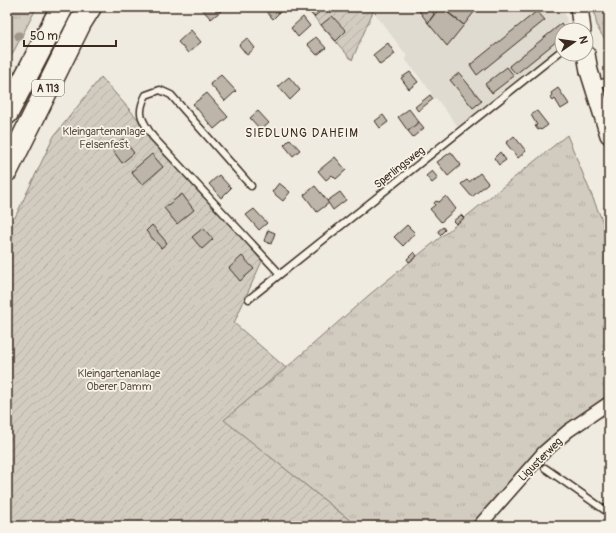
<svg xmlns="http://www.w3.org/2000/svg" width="616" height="533" viewBox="0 0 616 533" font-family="Pangolin,sans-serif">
  <defs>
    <pattern id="grass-tufts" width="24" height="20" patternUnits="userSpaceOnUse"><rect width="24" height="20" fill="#d1cbc0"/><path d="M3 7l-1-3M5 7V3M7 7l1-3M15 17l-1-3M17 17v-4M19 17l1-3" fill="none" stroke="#b4aea5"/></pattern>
    <pattern id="garden-furrows" width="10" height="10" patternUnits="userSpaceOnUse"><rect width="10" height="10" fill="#d1cbc0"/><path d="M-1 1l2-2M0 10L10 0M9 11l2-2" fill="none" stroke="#b4aea5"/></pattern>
  </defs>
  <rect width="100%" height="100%" fill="#efebe0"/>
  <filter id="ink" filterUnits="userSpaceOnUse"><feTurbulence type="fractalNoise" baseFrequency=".025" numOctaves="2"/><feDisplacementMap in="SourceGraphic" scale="8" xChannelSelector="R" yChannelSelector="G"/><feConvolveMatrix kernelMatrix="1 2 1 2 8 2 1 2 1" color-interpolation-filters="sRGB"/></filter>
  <g filter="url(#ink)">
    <polygon fill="#e0dbd0" points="375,7 564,7 568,30 562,30 562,46 459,128 436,98 433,99 430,95 431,92 405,59 407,56 373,11"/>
    <g fill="url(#grass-tufts)" stroke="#867a6f">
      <polygon points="7,7 37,7 7,64"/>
      <path d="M594,7h15v35c-13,-10 -13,-20 -15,-35z"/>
      <polygon points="567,135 606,230 609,233 609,395 601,400 532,455 471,526 357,526 223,420 286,368 369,295"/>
    </g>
    <g fill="url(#garden-furrows)" stroke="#867a6f">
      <polygon points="305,7 375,7 352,60"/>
      <polygon points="101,77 262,261 234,323 286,368 224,420 357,526 7,526 7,234 54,136"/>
    </g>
    <g fill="#bdb5aa" stroke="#3b2a1e">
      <polygon points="200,7 217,7 221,11 211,19"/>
      <polygon points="265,7 283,7 280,10 281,11 273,19 264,9"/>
      <polygon points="306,7 323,7 324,8 314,17"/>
      <polygon points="418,7 436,7 433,12 434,14 428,23 417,8"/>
      <polygon points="440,7 464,25 447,46 428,23"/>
      <polygon points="441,7 454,7 449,13"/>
      <polygon points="454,7 478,7 464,25 449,13"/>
      <polygon points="537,11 545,20 477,75 470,65"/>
      <polygon points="332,16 346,31 336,41 321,25"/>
      <polygon points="303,17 310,26 298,37 291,28"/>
      <polygon points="561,24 566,30 562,30 562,37 516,74 509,66"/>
      <polygon points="191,30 201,42 188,53 178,42"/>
      <polygon points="316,37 326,48 317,55 307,44"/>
      <polygon points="247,38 255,48 247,55 239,45"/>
      <polygon points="388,43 395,54 380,65 373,55"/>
      <polygon points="507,67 514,76 492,93 485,84"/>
      <polygon points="410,72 418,82 409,89 401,78"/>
      <polygon points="459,73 482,101 473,108 450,80"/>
      <polygon points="221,75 236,91 225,101 210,84"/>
      <polygon points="289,77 300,90 290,100 278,86"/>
      <polygon points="558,88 569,104 561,109 555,99 553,101 550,97 552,95 551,93"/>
      <polygon points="207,93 228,117 214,129 193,104"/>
      <polygon points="430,95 433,99 418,111 415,107"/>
      <polygon points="409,109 419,122 408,131 398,117"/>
      <polygon points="258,111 269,123 261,130 250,118"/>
      <polygon points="537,111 548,125 541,130 540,129 538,130 535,126 537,125 531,115"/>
      <polygon points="383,115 388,122 380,128 375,121"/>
      <polygon points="419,122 424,128 413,137 408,131"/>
      <polygon points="514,136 526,151 518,158 506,143"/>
      <polygon points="123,139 134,153 122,163 111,148"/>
      <polygon points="290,139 300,150 293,156 284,145"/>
      <polygon points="451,152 461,165 448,176 437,162"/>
      <polygon points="500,152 506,160 499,165 494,158"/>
      <polygon points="152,154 163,167 142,185 131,172"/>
      <polygon points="335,157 346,170 336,179 332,175 326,180 318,171"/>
      <polygon points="432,171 438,178 432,183 426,176"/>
      <polygon points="480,173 488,183 472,197 461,184 467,180 469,182"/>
      <polygon points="219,175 231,188 221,198 209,184"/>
      <polygon points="279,183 290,192 283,201 272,192"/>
      <polygon points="315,186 329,203 317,212 304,195"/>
      <polygon points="340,192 346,200 333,210 327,201"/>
      <polygon points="182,194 194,210 177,224 164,208"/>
      <polygon points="446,196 456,209 441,222 430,209 435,205 434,203 436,201 439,202"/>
      <polygon points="254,209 267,223 259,230 246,215"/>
      <polygon points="461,215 464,218 456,224 453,221"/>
      <polygon points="152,225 167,243 161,248 146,231"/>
      <polygon points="407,225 415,233 403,246 394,237"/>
      <polygon points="443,227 445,230 440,235 438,231"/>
      <polygon points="203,228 213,239 202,249 192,237"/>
      <polygon points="268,230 275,233 271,244 264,241"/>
      <polygon points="414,252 417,256 409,262 407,259"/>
      <polygon points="242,256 254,269 240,281 229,268"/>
    </g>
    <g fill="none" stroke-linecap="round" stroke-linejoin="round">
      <g stroke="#3b2a1e" stroke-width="9">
        <g id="service">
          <polyline points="595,85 609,81"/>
          <path d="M251,186l-80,-91 -11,-5 -14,5c-10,19 -4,25 7,42l127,137"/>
          <polyline points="249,299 562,50"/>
          <polyline points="545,468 609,513"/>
        </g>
      </g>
      <g stroke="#3b2a1e" stroke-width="15">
        <polyline id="minor" points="479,526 544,452 568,431 609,403"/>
      </g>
      <g stroke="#3b2a1e" stroke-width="20">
        <g id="secondary">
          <polyline points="579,7 582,30"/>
          <polyline points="586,54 589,71 609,135"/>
        </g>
      </g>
      <g stroke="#3b2a1e" stroke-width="25">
        <g id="motorway">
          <polyline points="7,113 62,7"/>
          <polyline points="7,170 80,23 90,7"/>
        </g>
      </g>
      <use href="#service" stroke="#f7f3e8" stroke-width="6"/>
      <use href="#minor" stroke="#f7f3e8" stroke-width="12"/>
      <use href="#secondary" stroke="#f7f3e8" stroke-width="17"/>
      <use href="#motorway" stroke="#f7f3e8" stroke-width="22"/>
    </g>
    <circle fill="#a0978b" cx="19" cy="36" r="4.5"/>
  </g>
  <g text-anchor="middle" stroke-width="3.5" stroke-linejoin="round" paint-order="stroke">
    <rect fill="#f7f3e8" stroke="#73665b" stroke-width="1" x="32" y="80" width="32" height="16" rx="3"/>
    <g font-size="10" font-weight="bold" fill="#3b2a1e">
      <text x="48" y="92">A 113</text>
    </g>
    <g font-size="11" fill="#605246" stroke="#f7f3e8">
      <text x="104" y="135">Kleingartenanlage<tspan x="104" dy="13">Felsenfest</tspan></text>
      <text x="119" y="377">Kleingartenanlage<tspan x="119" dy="13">Oberer Damm</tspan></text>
    </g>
    <g font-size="11" fill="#3b2a1e" stroke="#f7f3e8">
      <text transform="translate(399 167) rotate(-38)" y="4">Sperlingsweg</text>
      <text transform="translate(540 459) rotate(-45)" y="4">Ligusterweg</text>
    </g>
    <g font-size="12" letter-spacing="1" fill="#3b2a1e" stroke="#f7f3e8">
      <text x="302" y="137">SIEDLUNG DAHEIM</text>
    </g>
  </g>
  <rect width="616" height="533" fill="none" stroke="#f7f3e8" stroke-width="24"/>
  <rect x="12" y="12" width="592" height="509" fill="none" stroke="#3b2a1e" stroke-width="1.5" filter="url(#ink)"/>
  <g transform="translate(574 42) rotate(77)"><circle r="19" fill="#f7f3e8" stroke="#aca397"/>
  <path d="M0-3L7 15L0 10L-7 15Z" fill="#3b2a1e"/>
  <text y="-6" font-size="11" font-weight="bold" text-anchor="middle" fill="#3b2a1e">N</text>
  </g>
  <path d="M24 40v6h92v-6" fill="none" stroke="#3b2a1e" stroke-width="2"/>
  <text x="30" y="40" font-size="12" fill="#3b2a1e" stroke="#f7f3e8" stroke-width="3" paint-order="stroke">50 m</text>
</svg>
